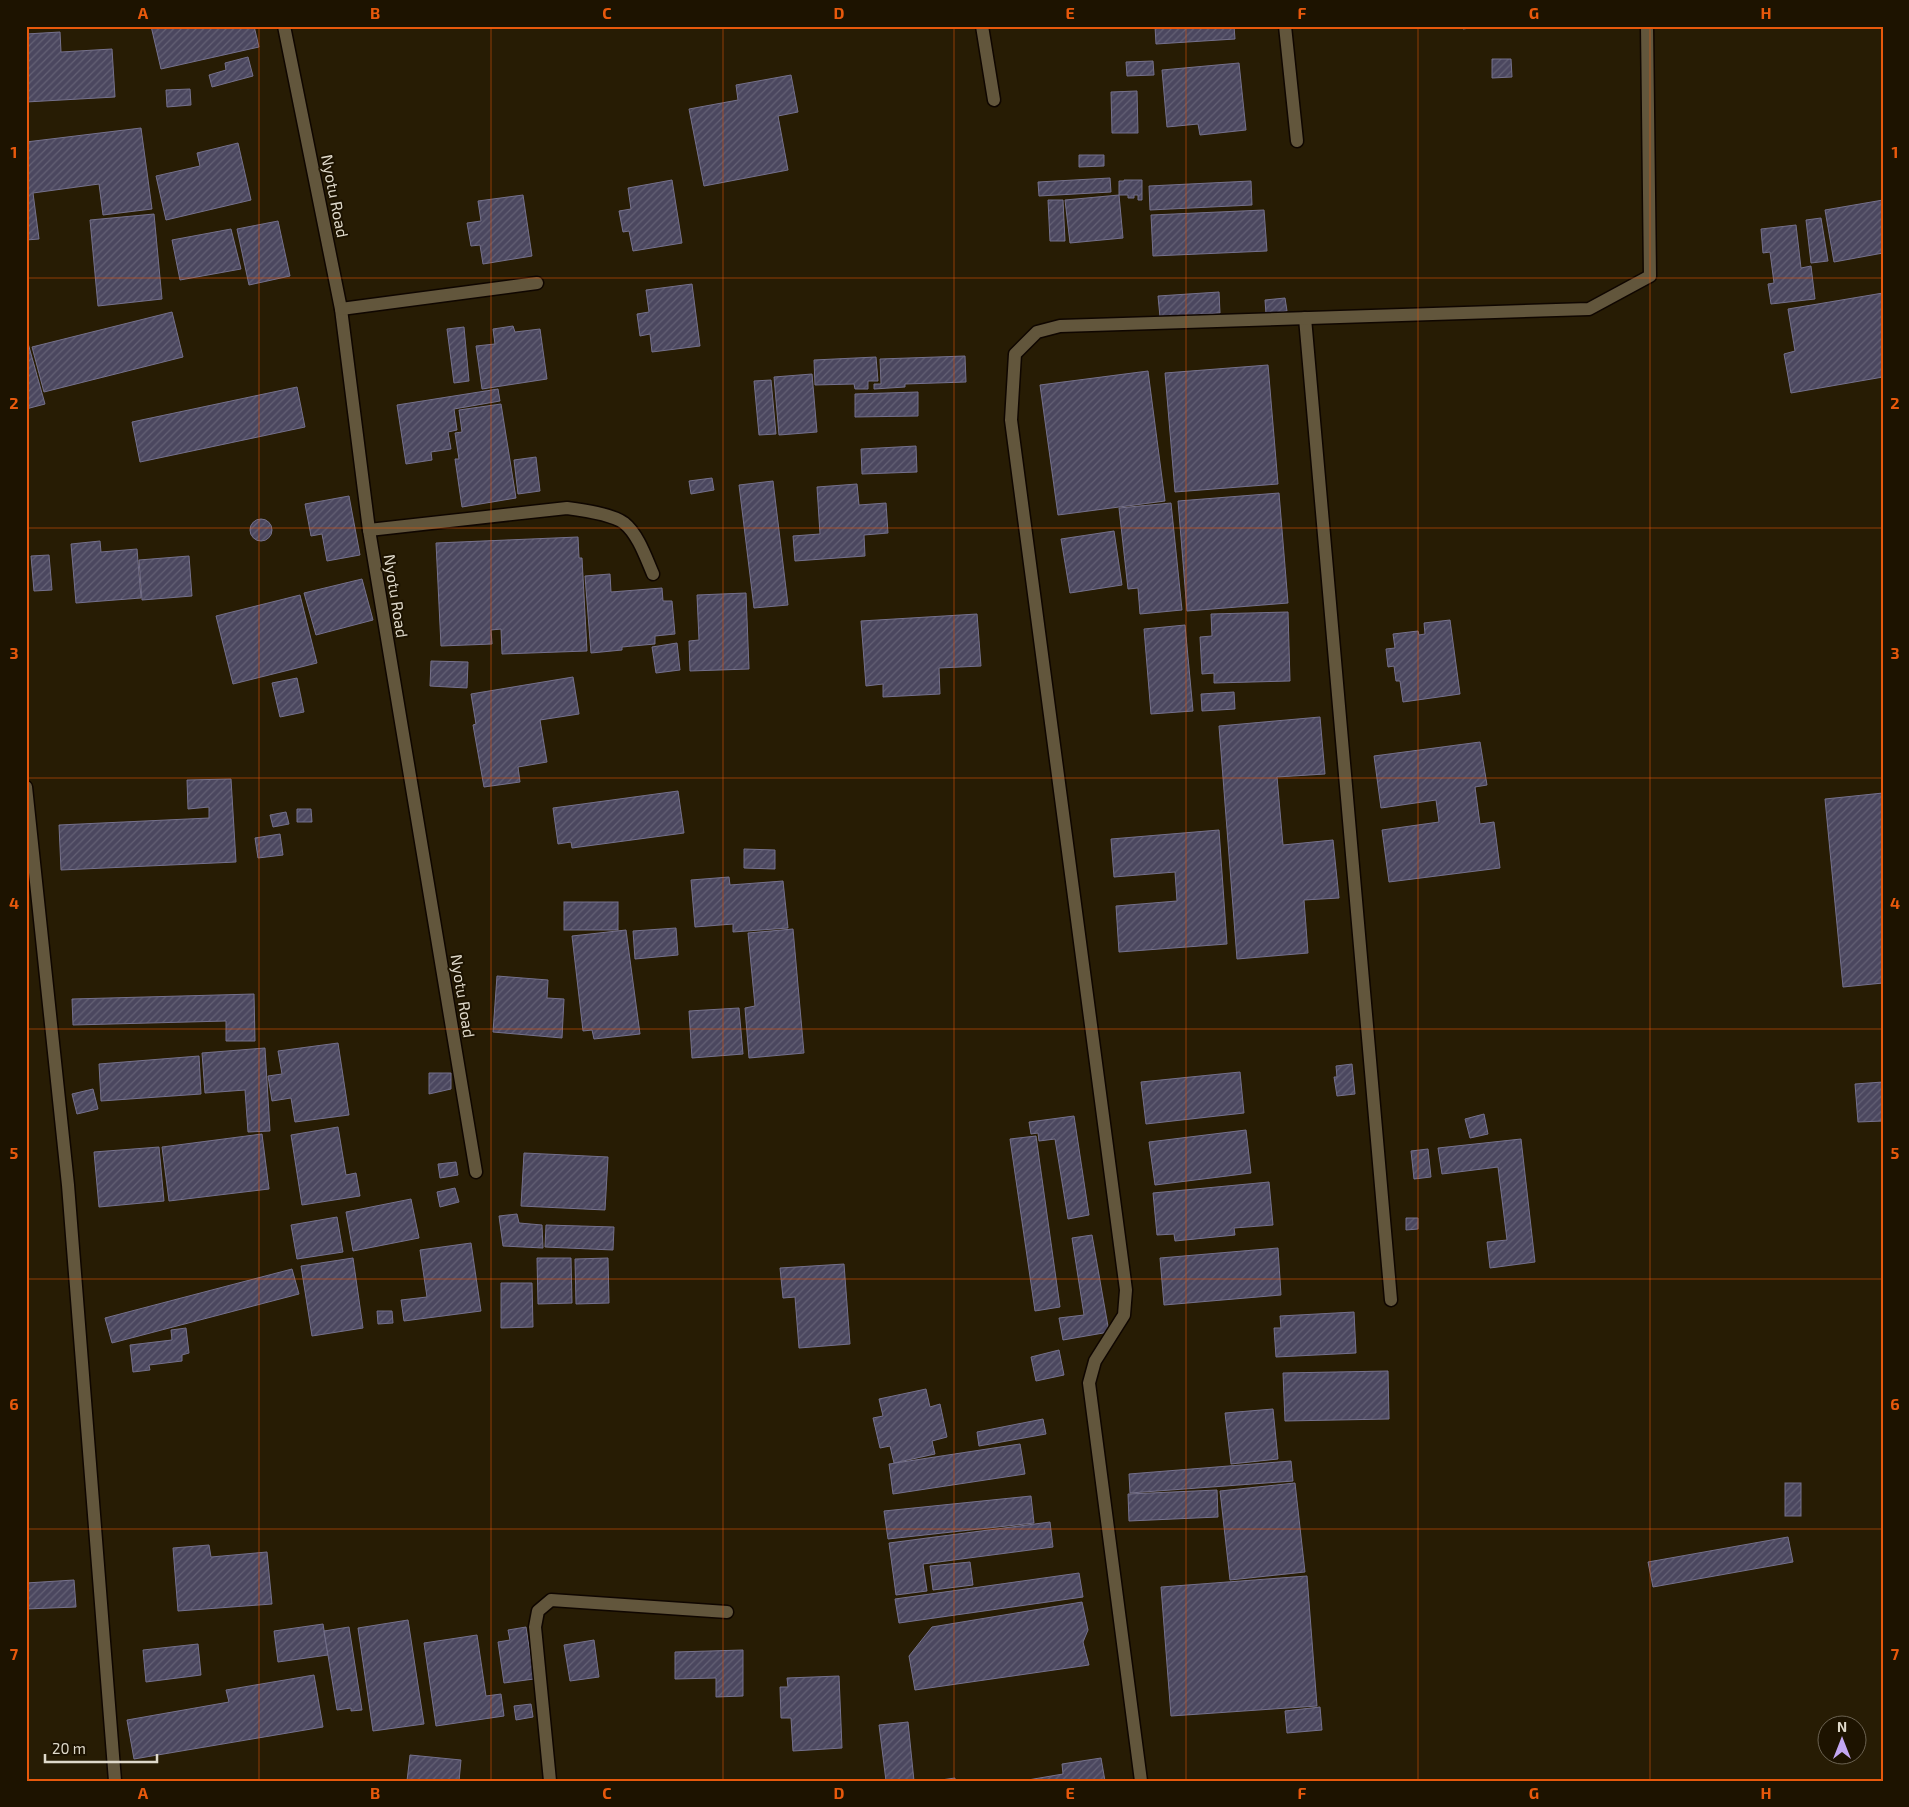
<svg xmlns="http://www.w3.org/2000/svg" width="1909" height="1807" viewBox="0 0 1909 1807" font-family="'Exo 2',sans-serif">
  <defs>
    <pattern id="building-hatch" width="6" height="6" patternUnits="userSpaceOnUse" patternTransform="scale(1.25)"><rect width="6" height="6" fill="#4b475f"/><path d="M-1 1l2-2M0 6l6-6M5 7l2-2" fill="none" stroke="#646175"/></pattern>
  </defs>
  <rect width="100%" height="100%" fill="#271c04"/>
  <g fill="url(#building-hatch)" stroke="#75718c">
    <polygon points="151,26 254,26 259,47 161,69"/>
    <polygon points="1155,26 1234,26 1235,39 1156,44"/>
    <polygon points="1463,26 1484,26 1463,29"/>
    <polygon points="60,32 61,52 112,49 115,97 26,102 26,34"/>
    <polygon points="248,57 253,76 212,87 209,75 226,70 225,63"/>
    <polygon points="1492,59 1511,59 1512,77 1492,78"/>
    <polygon points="1153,61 1154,75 1127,76 1126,62"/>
    <polygon points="1239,63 1246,130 1200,135 1198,124 1167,127 1162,70"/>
    <polygon points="791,75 798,112 778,116 788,170 704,186 689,109 738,100 736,85"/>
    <polygon points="190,89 191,105 167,107 166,90"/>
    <polygon points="1137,91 1138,133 1112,133 1111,92"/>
    <polygon points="141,128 152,209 103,215 99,184 33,193 39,239 26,240 26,142"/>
    <polygon points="238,143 251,200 166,220 156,176 200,166 197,153"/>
    <polygon points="1079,155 1104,155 1104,166 1079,167"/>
    <polygon points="1110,178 1111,192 1039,196 1038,182"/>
    <polygon points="672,180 682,243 633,251 629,231 623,232 619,211 631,209 628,188"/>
    <polygon points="1124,180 1142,180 1142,200 1138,200 1138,195 1134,195 1134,198 1128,198 1128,195 1119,195 1119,181 1124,181"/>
    <polygon points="1251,181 1252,205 1150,210 1149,186"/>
    <polygon points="523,195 532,256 483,264 480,245 471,246 467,223 481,221 478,201"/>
    <polygon points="1119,195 1123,238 1070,243 1065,200"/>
    <polygon points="1048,200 1063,200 1065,241 1050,241"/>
    <polygon points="1883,200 1883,253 1834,262 1825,210"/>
    <polygon points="1264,210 1267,251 1153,256 1151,215"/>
    <polygon points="154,214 162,299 98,306 90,220"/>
    <polygon points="1821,218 1828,261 1811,263 1806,220"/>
    <polygon points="278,221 290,276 249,285 237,229"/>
    <polygon points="1796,225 1801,268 1811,266 1815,299 1771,304 1768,284 1774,283 1770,252 1763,253 1761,229"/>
    <polygon points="231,229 241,269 180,280 172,240"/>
    <polygon points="692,284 700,346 652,352 650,334 640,336 637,314 649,312 646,290"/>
    <polygon points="1219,292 1220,313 1160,317 1158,296"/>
    <polygon points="1883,293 1883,377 1791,393 1784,354 1795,351 1788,309"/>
    <polygon points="1285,298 1287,311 1266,314 1265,300"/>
    <polygon points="172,312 183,357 44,392 32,347"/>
    <polygon points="513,326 515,332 540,329 547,379 482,389 476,346 495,344 493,329"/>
    <polygon points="464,327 469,381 454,383 447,329"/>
    <polygon points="26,336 45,404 26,409"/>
    <polygon points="965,356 966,382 905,384 905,387 874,389 874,384 881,384 880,359"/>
    <polygon points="876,357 878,381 868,381 868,389 855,389 854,384 815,385 814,360"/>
    <polygon points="1268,365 1278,484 1175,492 1165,373"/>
    <polygon points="1148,371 1165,501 1058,515 1040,385"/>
    <polygon points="812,374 817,432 779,435 774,377"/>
    <polygon points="771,380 776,434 759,435 754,381"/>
    <polygon points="297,387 305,427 140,462 132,422"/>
    <polygon points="498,389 500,401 454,409 457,430 448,432 451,449 431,452 432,460 406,464 397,405"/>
    <polygon points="918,392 918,416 855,417 855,394"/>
    <polygon points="501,404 516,498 462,507 455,459 459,459 455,433 462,432 459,410"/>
    <polygon points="916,446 917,472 862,474 861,449"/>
    <polygon points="536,457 540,491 518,494 514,460"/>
    <polygon points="712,478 714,490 691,494 689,481"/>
    <polygon points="773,481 788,605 754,608 739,485"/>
    <polygon points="857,484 859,505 886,503 888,533 864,535 865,556 795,561 793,536 820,534 817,487"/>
    <polygon points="1279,493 1288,603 1187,611 1178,501"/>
    <polygon points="349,496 360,555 327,561 322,534 311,536 305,504"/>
    <polygon points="1171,503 1182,610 1140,614 1138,588 1128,589 1119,508"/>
    <circle cx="261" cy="530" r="11"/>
    <polygon points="1114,531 1122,585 1070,593 1061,539"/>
    <polygon points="578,537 579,558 582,558 587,651 502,654 501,629 491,630 492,644 441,646 436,543"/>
    <polygon points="100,541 101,552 137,549 141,598 76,603 71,544"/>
    <polygon points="49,555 52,590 34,591 31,556"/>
    <polygon points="189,556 192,596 142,600 139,560"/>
    <polygon points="610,574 611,592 662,588 663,601 672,601 675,634 655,636 655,644 622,647 622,650 591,653 585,576"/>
    <polygon points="362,579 373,620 316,635 304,593"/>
    <polygon points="746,593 749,669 690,671 689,641 699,640 697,595"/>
    <polygon points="300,595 317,663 233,684 216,616"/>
    <polygon points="1288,612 1290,681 1214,683 1214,673 1202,674 1200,637 1212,636 1211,614"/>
    <polygon points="977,614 981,666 939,668 940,694 883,697 883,684 866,686 861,621"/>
    <polygon points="1450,620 1460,694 1403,702 1400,681 1396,681 1394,666 1388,667 1386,649 1395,648 1393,634 1418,631 1419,635 1425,634 1424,623"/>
    <polygon points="1185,625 1193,711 1151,714 1144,629"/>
    <polygon points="677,643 680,670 656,673 652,647"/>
    <polygon points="431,661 468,662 467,688 430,686"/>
    <polygon points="573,677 579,714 540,720 547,762 518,767 520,782 484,787 473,725 476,724 471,694"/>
    <polygon points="297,678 304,712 280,717 272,683"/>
    <polygon points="1234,692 1235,709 1202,711 1201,694"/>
    <polygon points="1320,717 1325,774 1277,777 1283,845 1333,840 1339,898 1304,900 1308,953 1237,959 1219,726"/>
    <polygon points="1480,742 1487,785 1475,787 1480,824 1494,822 1500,868 1389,882 1382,830 1439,822 1436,800 1381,808 1374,756"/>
    <polygon points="231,779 236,862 61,870 59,825 209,818 209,807 188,809 187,780"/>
    <polygon points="678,791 684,833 572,848 571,842 558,844 553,808"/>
    <polygon points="1883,793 1883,983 1843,987 1825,799"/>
    <polygon points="297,809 311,809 312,822 297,822"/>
    <polygon points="286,812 289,824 273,827 270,815"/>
    <polygon points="1219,830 1227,944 1119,952 1116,906 1177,901 1175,872 1114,877 1111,839"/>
    <polygon points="280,834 283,855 258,858 255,838"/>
    <polygon points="744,849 775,850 775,869 744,868"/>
    <polygon points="729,877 730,885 783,881 788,928 733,932 733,924 695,927 691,880"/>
    <rect x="564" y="902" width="54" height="28"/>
    <polygon points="676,928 678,955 635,959 633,931"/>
    <polygon points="793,929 804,1053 749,1058 745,1008 755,1006 748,933"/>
    <polygon points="626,930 640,1034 594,1039 592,1030 583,1031 572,936"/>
    <polygon points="497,976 548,980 547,998 564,999 562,1038 493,1032"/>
    <polygon points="254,994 255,1041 226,1041 226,1021 73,1025 72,999"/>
    <polygon points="739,1008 743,1054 692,1058 689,1011"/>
    <polygon points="338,1043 349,1115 295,1122 291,1098 272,1101 268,1076 282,1074 278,1051"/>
    <polygon points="265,1048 270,1131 248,1132 245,1090 205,1093 202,1053"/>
    <polygon points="199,1056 201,1094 101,1101 99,1064"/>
    <polygon points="1352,1064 1355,1094 1337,1096 1334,1077 1337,1077 1336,1066"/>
    <polygon points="1240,1072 1244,1113 1146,1124 1141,1082"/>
    <polygon points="429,1073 451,1073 451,1089 429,1094"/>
    <polygon points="1883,1082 1883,1121 1858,1122 1855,1084"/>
    <polygon points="93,1089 98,1109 77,1114 72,1094"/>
    <polygon points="1484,1114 1488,1134 1470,1138 1465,1119"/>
    <polygon points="1074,1116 1089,1215 1068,1219 1055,1139 1039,1141 1038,1133 1031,1134 1029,1122"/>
    <polygon points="338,1127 346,1175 356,1173 360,1196 302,1205 291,1135"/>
    <polygon points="1246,1130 1251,1173 1155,1185 1149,1142"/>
    <polygon points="262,1134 269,1189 169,1201 162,1147"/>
    <polygon points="1036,1136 1060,1307 1035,1311 1010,1139"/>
    <polygon points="1521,1139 1535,1262 1490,1268 1487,1242 1507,1240 1498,1167 1442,1174 1438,1148"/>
    <polygon points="159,1147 164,1201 99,1207 94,1152"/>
    <polygon points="1428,1149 1431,1177 1414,1179 1411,1151"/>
    <polygon points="524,1153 608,1157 605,1210 521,1206"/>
    <polygon points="456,1162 458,1175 440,1178 438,1164"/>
    <polygon points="1269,1182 1273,1225 1234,1228 1235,1235 1175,1241 1174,1234 1157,1235 1153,1193"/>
    <polygon points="455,1188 459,1202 440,1207 437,1192"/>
    <polygon points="411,1199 419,1238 353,1251 346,1212"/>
    <polygon points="517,1214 519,1223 542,1225 543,1248 503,1246 499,1216"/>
    <polygon points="337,1217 343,1252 297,1259 291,1225"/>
    <polygon points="1406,1218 1418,1218 1418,1229 1406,1230"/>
    <polygon points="546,1225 614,1227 613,1250 545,1247"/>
    <polygon points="1092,1235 1109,1332 1063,1340 1059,1318 1084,1315 1072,1238"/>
    <polygon points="471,1243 481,1311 404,1321 401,1300 427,1297 420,1250"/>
    <polygon points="1278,1248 1281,1295 1164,1305 1160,1258"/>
    <polygon points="353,1258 363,1328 312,1336 301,1266"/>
    <polygon points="537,1258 571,1258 572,1303 538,1304"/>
    <polygon points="608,1258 609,1303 576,1304 575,1259"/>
    <polygon points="844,1264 850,1344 799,1348 795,1297 783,1298 780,1268"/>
    <polygon points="292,1269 299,1294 112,1343 105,1318"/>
    <polygon points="501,1283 532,1283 533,1327 501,1328"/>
    <polygon points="377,1311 392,1311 393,1323 378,1324"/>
    <polygon points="1354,1312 1356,1353 1276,1357 1274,1328 1281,1328 1280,1316"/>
    <polygon points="186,1328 189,1353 182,1355 182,1361 149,1365 150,1370 133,1372 130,1345 172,1340 171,1330"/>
    <polygon points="1059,1350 1064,1375 1036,1381 1031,1357"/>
    <polygon points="1388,1371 1389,1419 1285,1421 1283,1373"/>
    <polygon points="926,1389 930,1407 940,1404 947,1437 932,1441 935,1454 894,1463 890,1446 880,1448 873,1418 883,1416 879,1399"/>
    <polygon points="1273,1409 1278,1459 1231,1464 1225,1413"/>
    <polygon points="1043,1419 1046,1434 979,1446 977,1432"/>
    <polygon points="1020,1444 1025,1474 893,1494 889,1464"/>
    <polygon points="1291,1461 1293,1481 1130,1493 1129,1474"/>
    <polygon points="1295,1483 1305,1572 1230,1580 1220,1491"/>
    <rect x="1785" y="1483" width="16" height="33"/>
    <polygon points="1217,1490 1218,1517 1129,1521 1128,1494"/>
    <polygon points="1031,1496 1034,1523 888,1539 884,1511"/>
    <polygon points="1050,1522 1053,1547 923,1564 927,1591 896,1595 889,1543"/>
    <polygon points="1788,1537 1793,1562 1653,1587 1648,1562"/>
    <polygon points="209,1545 211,1557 267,1552 272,1604 178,1611 173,1548"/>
    <polygon points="970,1562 973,1585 933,1590 930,1566"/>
    <polygon points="1079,1573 1083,1597 899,1623 895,1599"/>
    <polygon points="1307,1576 1317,1706 1171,1716 1161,1587"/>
    <polygon points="74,1580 76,1607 26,1609 26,1583"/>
    <polygon points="1082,1602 1088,1630 1083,1642 1089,1665 915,1690 909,1656 932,1627"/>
    <polygon points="408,1620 424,1724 373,1731 358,1628"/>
    <polygon points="323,1624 328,1655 278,1662 274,1631"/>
    <polygon points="349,1627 362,1710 351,1711 351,1708 337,1710 324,1631"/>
    <polygon points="526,1627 534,1679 504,1683 498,1642 510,1640 508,1630"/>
    <polygon points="477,1635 486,1696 501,1694 504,1716 436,1726 424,1643"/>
    <polygon points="594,1640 599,1677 570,1681 564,1645"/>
    <polygon points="198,1644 201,1675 146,1682 143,1650"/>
    <polygon points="743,1650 743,1696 716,1697 716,1678 675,1679 675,1652"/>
    <polygon points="314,1675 323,1727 134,1759 127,1720 229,1702 226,1690"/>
    <polygon points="839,1676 842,1748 793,1751 791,1718 781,1718 780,1687 788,1687 787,1678"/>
    <polygon points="531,1704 533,1717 516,1720 514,1706"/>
    <polygon points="1320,1707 1322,1730 1287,1733 1285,1711"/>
    <polygon points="908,1722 914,1781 886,1781 879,1725"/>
    <polygon points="410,1755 461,1760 459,1781 407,1781"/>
    <polygon points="1101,1758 1105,1781 1022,1781 1063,1774 1062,1764"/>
    <polygon points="955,1778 955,1781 934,1781"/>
  </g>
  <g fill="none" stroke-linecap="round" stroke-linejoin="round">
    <g stroke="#0f0600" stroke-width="15">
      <g id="minor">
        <polyline points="284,26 341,309 369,530 476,1172"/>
        <polyline points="982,26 994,100"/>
        <polyline points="1285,26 1297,141"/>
        <polyline points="341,309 537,283"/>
        <polyline points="1305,318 1391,1300"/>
        <path d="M369,530l198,-22c15,2 45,6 57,15 14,11 22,35 29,51"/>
        <polyline points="26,787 68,1185 115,1781"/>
        <polyline points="550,1781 535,1627 538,1611 551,1600 727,1612"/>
        <polyline points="1141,1781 1089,1383 1095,1361 1124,1315 1126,1290 1011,420 1015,354 1037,332 1060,326 1589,309 1650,276 1647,26"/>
      </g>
    </g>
    <use href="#minor" stroke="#62563c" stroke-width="12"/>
  </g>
  <path fill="none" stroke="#e8590c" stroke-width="1" stroke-opacity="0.55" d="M259,26v1755M491,26v1755M723,26v1755M954,26v1755M1186,26v1755M1418,26v1755M1650,26v1755M26,278h1857M26,528h1857M26,778h1857M26,1029h1857M26,1279h1857M26,1529h1857"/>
  <g text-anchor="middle" stroke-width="4" stroke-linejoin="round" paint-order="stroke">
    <g font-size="16" fill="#dfd9ca" stroke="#1d1300">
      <text transform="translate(335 196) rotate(79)" y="6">Nyotu Road</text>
      <text transform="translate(396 596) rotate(81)" y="6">Nyotu Road</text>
      <text transform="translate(463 996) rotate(81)" y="6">Nyotu Road</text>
    </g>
  </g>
  <rect width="1909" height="1807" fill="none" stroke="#1d1300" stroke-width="55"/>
  <g transform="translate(1842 1740)"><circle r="24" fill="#1d1300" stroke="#6b6251"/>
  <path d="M0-4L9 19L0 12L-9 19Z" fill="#c3a7f2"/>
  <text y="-8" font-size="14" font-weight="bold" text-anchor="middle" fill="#dfd9ca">N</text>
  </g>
  <path d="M45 1754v8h112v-8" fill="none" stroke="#dfd9ca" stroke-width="2.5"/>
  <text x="52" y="1754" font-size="15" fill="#dfd9ca" stroke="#1d1300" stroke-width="4" paint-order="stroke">20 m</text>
  <rect x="28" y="28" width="1854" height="1752" fill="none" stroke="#e8590c" stroke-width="2"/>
  <g font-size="16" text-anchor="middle" font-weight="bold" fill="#e8590c">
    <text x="143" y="19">A</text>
    <text x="375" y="19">B</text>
    <text x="607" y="19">C</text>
    <text x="839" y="19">D</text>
    <text x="1070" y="19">E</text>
    <text x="1302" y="19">F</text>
    <text x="1534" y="19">G</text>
    <text x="1766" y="19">H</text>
    <text x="14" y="158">1</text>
    <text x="1895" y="158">1</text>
    <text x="14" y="409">2</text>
    <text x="1895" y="409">2</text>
    <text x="14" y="659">3</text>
    <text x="1895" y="659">3</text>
    <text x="14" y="909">4</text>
    <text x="1895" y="909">4</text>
    <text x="14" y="1159">5</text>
    <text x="1895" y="1159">5</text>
    <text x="14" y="1410">6</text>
    <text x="1895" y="1410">6</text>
    <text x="14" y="1660">7</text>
    <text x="1895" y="1660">7</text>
    <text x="143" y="1799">A</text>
    <text x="375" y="1799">B</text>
    <text x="607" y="1799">C</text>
    <text x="839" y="1799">D</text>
    <text x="1070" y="1799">E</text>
    <text x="1302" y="1799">F</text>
    <text x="1534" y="1799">G</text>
    <text x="1766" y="1799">H</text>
  </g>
</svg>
